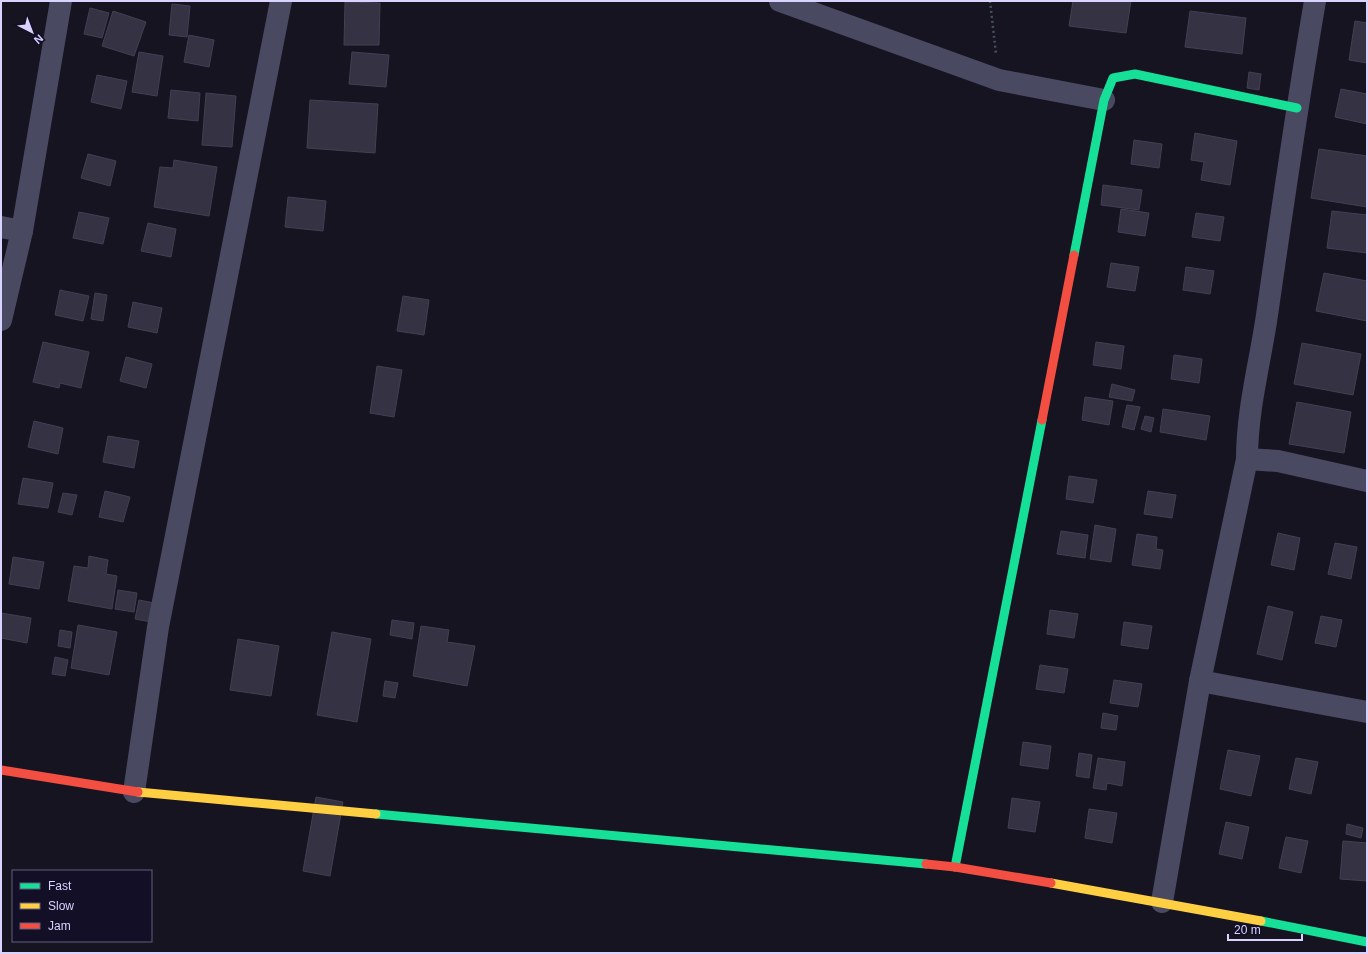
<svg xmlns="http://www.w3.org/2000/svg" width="1368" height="954" viewBox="0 0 1368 954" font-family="Arial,sans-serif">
  <rect width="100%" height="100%" fill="#161421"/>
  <g fill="#343243" stroke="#433f54">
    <polygon points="1073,1 1131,1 1126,33 1069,26"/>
    <polygon points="345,2 380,3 379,45 344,45"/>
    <polygon points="172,4 190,6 187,37 169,35"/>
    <polygon points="90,8 109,13 102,38 84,34"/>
    <polygon points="113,11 146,22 134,56 102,46"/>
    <polygon points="1190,11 1246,18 1242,54 1185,47"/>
    <polygon points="1355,21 1367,23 1367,63 1349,60"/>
    <polygon points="189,35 214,40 209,67 184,62"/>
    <polygon points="139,52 163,56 157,96 132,92"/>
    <polygon points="352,52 389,55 386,87 349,84"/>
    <polygon points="1249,72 1261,74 1259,90 1247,88"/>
    <polygon points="97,75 127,81 121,109 91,102"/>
    <polygon points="1341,89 1367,94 1367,124 1335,117"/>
    <polygon points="171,90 200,93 198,121 168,118"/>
    <polygon points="206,93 236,96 232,147 202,145"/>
    <polygon points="310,100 378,104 375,153 307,148"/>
    <polygon points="1195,133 1237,141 1230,185 1201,180 1204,162 1191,160"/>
    <polygon points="1134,140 1162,144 1159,168 1131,164"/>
    <polygon points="1319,149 1367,156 1367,207 1311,198"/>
    <polygon points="88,154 116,161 110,186 81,178"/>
    <polygon points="174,160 217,167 209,216 154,207 160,167 173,168"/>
    <polygon points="1103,185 1142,190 1139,210 1101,205"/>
    <polygon points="288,197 326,201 323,231 285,227"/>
    <polygon points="1121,209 1149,213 1145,236 1118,232"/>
    <polygon points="1332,211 1367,215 1367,253 1327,248"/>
    <polygon points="79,212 109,218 103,244 73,238"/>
    <polygon points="1196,213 1224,217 1220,241 1192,237"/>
    <polygon points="148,223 176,229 171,257 141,251"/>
    <polygon points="1111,263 1139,267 1135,291 1107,287"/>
    <polygon points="1186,267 1214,271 1210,294 1183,290"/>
    <polygon points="1324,273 1367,281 1367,321 1316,311"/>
    <polygon points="60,290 89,296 83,321 55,315"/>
    <polygon points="95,293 107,295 103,321 91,319"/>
    <polygon points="403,296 429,300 424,335 397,331"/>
    <polygon points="133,302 162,308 157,333 128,327"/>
    <polygon points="43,342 89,352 81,388 60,383 59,388 33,382"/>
    <polygon points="1096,342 1124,346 1121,369 1093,365"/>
    <polygon points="1302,343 1361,354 1353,395 1294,384"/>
    <polygon points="1174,355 1202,359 1199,383 1171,379"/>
    <polygon points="126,357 152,364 146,388 120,381"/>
    <polygon points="377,366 402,370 394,417 370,413"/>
    <polygon points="1112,384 1135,390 1132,401 1109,397"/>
    <polygon points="1085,397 1113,401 1109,425 1082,420"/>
    <polygon points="1297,402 1351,412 1344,453 1289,444"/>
    <polygon points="1127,405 1140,407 1134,430 1122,427"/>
    <polygon points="1163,409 1210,416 1206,440 1160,432"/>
    <polygon points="1145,416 1154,418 1151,432 1141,429"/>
    <polygon points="34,421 63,428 58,454 28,447"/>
    <polygon points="108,436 139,441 134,468 103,462"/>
    <polygon points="1069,476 1097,480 1093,503 1066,499"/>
    <polygon points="23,478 53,483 48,508 18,504"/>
    <polygon points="105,491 130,497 123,522 99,517"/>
    <polygon points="1148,491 1176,495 1172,518 1144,514"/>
    <polygon points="63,493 77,495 72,515 58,512"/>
    <polygon points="1095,525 1116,529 1111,562 1090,559"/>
    <polygon points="1061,531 1088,535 1085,558 1057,554"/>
    <polygon points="1278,533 1300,538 1294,570 1271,565"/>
    <polygon points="1137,534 1157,537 1156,549 1163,550 1160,569 1132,565"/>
    <polygon points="1335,543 1357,547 1351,579 1328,574"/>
    <polygon points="89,556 108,560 106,574 117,576 112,609 68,601 74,566 88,568"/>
    <polygon points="13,557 44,562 39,589 9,584"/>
    <polygon points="118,590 137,593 134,612 115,609"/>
    <polygon points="139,600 154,603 151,622 135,619"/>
    <polygon points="1268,606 1293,612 1282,660 1257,654"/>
    <polygon points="1050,610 1078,614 1074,638 1047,634"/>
    <polygon points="1,613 31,618 27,643 1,638"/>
    <polygon points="1321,616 1342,620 1336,647 1315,643"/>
    <polygon points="392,620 414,623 412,639 390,635"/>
    <polygon points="1124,622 1152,626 1148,649 1121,645"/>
    <polygon points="78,625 117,632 109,675 71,668"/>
    <polygon points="421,626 449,630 447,642 475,646 467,686 413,676"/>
    <polygon points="60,630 72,632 70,648 58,646"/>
    <polygon points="332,632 371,639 357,722 317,715"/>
    <polygon points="238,639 279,646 271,696 230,690"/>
    <polygon points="55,657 68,660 65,676 52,674"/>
    <polygon points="1040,665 1068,669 1064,693 1036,689"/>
    <polygon points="1114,680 1142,684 1138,707 1110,703"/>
    <polygon points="385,681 398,683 395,698 383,696"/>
    <polygon points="1103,713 1118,716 1116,730 1101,728"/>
    <polygon points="1023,742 1051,746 1048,769 1020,765"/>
    <polygon points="1228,750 1260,756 1251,796 1220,789"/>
    <polygon points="1079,753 1092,755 1089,778 1076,776"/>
    <polygon points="1098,758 1125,762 1122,786 1107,783 1106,790 1093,788"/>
    <polygon points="1296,758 1318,762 1311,794 1289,789"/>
    <polygon points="316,797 343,802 330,876 303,871"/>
    <polygon points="1012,798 1040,802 1035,832 1008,828"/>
    <polygon points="1089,809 1117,813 1112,843 1085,838"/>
    <polygon points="1226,822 1249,827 1242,859 1219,854"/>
    <polygon points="1347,824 1363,828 1361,838 1346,834"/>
    <polygon points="1286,837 1308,841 1301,873 1279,868"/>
    <polygon points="1343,841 1367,843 1367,881 1340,879"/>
  </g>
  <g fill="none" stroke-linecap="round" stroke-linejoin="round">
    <polyline stroke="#44505f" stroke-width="2.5" stroke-dasharray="2 3" stroke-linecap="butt" points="990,1 996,54"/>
    <g stroke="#4a4962" stroke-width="22">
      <polyline points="780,1 999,80 1104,100"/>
      <polyline points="1,227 22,231"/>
      <polyline points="1,320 22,231 61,1"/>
      <polyline points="1247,459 1278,461 1367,481"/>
      <polyline points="1200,681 1367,712"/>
      <polyline points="134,792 158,627 281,1"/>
      <path d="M1162,902l38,-221 47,-222c0,-49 13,-96 20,-144 15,-105 30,-209 48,-314"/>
    </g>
    <g stroke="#16e098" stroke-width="9">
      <polyline points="1074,255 1104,100 1113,78 1135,74 1297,108"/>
      <polyline points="376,814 926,864"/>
      <polyline points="955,867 1042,420"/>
      <polyline points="1261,921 1367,942"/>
    </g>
    <g stroke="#ffcf43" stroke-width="9">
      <polyline points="138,792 376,814"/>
      <polyline points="1051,883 1261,921"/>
    </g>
    <g stroke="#f24e42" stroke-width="9">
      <polyline points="1042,420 1074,255"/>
      <polyline points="1,770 138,792"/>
      <polyline points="926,864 955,867 1051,883"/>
    </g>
  </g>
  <rect width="1368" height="954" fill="none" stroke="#d9d4ff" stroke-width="4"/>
  <rect x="12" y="870" width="140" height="72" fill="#130f26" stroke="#625e7d"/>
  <rect x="20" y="883" width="20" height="6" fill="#16e098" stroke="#625e7d"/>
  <text x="48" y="890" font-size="12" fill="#d9d4ff">Fast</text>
  <rect x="20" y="903" width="20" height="6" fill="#ffcf43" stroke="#625e7d"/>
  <text x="48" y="910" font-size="12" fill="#d9d4ff">Slow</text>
  <rect x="20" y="923" width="20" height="6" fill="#f24e42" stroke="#625e7d"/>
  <text x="48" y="930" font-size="12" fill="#d9d4ff">Jam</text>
  <g transform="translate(32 32) rotate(138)" stroke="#130f26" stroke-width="3" paint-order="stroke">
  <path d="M0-3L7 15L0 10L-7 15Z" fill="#d9d4ff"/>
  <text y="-6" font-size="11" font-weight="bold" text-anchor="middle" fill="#d9d4ff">N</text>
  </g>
  <path d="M1228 934v6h74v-6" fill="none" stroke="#d9d4ff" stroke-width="2"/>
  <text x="1234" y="934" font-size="12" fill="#d9d4ff" stroke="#130f26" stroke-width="3" paint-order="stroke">20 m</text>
</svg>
